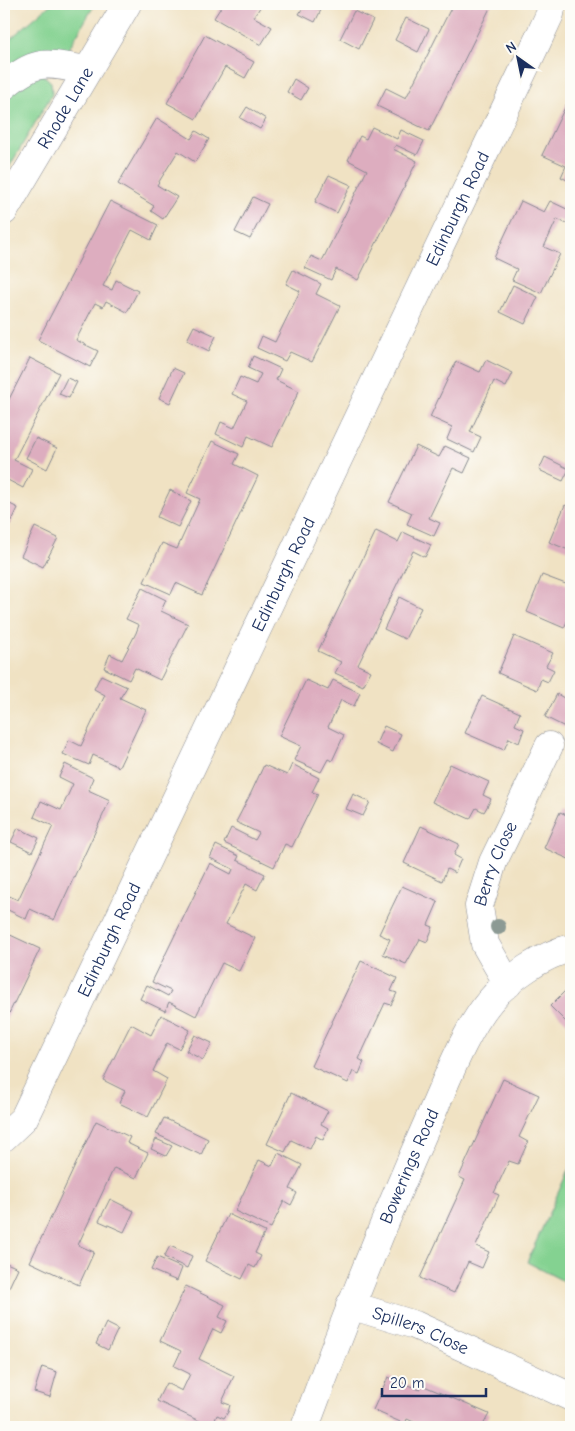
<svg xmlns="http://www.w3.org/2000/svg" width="575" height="1431" viewBox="0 0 575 1431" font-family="'Comic Neue',sans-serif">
  <rect width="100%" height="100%" fill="#fdfcf7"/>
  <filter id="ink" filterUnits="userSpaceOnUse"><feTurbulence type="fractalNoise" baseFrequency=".02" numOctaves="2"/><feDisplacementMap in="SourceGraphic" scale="10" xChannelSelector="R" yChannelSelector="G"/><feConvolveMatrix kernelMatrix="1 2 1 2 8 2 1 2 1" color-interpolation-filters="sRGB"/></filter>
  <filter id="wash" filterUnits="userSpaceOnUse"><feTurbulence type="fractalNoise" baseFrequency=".0096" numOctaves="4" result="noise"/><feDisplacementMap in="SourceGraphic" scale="20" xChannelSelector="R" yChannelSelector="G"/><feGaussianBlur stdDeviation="1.12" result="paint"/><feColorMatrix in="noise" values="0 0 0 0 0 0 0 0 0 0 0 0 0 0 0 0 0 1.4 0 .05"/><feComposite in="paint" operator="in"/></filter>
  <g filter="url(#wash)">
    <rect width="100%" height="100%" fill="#f0e2c3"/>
    <g fill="#84d291" stroke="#508078">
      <polygon points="51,4 95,4 68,50 4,72 4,44"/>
      <polygon points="42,74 51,82 52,94 4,176 4,95"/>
      <polygon points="571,1164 571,1285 527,1262"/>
    </g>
    <g id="blocks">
      <g fill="#ddadbf">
        <polygon points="223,4 262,4 254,17 272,27 261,45 214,18"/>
        <polygon points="305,4 321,10 315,22 299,14"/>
        <polygon points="453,4 492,4 429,131 377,106 386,88 406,98"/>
        <polygon points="354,11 373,20 359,49 340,39"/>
        <polygon points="406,18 429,29 418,52 395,40"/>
        <polygon points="205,35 254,62 245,78 225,67 196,119 167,103"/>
        <polygon points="294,79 308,88 301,100 287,92"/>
        <polygon points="571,95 571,182 561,177 566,166 542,155"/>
        <polygon points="247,107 266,119 260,129 240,118"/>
        <polygon points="157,118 191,139 196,131 209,139 195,162 178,151 157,185 177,197 163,219 151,211 154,206 118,184"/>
        <polygon points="372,127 397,139 401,130 424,141 417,155 396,145 393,149 417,161 358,280 336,269 331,280 305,268 311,256 322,261 367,170 348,160 360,136 366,139"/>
        <polygon points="329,175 351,185 337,213 315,202"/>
        <polygon points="253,197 268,204 250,239 235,232"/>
        <polygon points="110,201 158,225 151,240 132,230 103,286 112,290 116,280 138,291 127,312 106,301 103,307 95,303 76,340 98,351 90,367 38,340"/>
        <polygon points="521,201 544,212 550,201 571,211 569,225 557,219 544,247 560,254 541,293 512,280 517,269 494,258"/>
        <polygon points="293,270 321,284 316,294 340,306 312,362 290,352 285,361 257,348 262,336 275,342 300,291 286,284"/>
        <polygon points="513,285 538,297 525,324 500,312"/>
        <polygon points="194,326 216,336 209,351 187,340"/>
        <polygon points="253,356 281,369 276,380 299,391 272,447 248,436 243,447 216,434 221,422 234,428 247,401 232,394 240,377 256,384 261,374 248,368"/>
        <polygon points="30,358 59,373 14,460 32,469 23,488 4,478 4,409"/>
        <polygon points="486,360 513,373 506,387 494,381 470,432 481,437 474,452 447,439 452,427 430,417 456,361 480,372"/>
        <polygon points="173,368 184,373 170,403 159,398"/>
        <polygon points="67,378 77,382 69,398 59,394"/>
        <polygon points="36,438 57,448 47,469 26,458"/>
        <polygon points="212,441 239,454 234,464 258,476 202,595 176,583 171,594 144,582 162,543 177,549 200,499 187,493"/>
        <polygon points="416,446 439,457 445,446 471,458 464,473 453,468 429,518 440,523 434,536 407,524 412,513 389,502"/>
        <polygon points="545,457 569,469 563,481 539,470"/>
        <polygon points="170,490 191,501 178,527 157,517"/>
        <polygon points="4,501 18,508 10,525 4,522"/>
        <polygon points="565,505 571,508 571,551 549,542"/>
        <polygon points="35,527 58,538 43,567 21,556"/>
        <polygon points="376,531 398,542 403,532 431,545 425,557 413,551 358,665 371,671 363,686 335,673 341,662 318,651"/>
        <polygon points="542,575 571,586 571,617 569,617 564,628 527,612"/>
        <polygon points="142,588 166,600 161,611 188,624 160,680 135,668 129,680 104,668 110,654 122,660 136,633 139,625 126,619"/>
        <polygon points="399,597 421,608 405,639 384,629"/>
        <polygon points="514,636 553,653 546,666 554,670 548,682 541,679 537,690 498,673"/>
        <polygon points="101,675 127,687 120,698 146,710 119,767 93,755 89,765 63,754 69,740 81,746 105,695 94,689"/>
        <polygon points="306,680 328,690 333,680 360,693 354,706 341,700 328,727 344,735 332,761 328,759 321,772 294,760 301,746 279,736"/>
        <polygon points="557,694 571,702 571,724 569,729 545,717"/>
        <polygon points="482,696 520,713 515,725 524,729 519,743 509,738 504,750 465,733"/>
        <polygon points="384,726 401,734 393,752 376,744"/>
        <polygon points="65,764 93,778 88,790 110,800 54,920 30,909 26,919 4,908 4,897 5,894 18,900 53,826 34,817 41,801 61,810 73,784 59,777"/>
        <polygon points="292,764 319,778 312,792 318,794 292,847 285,844 274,867 224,843 231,828 255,840 259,833 236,822 251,793 264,765 287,775"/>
        <polygon points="450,764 489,782 483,795 491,799 488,805 484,812 476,808 470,819 432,802"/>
        <polygon points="353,794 370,802 363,816 346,809"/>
        <polygon points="560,812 571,817 571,860 544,848"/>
        <polygon points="421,826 459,844 454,855 461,859 455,873 447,869 442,881 404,863"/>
        <polygon points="18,828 39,838 32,852 11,842"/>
        <polygon points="216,845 239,856 237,860 265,874 257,890 246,884 226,924 255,938 239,971 222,963 196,1016 169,1002 165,1011 140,999 147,985 168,996 171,991 152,982 210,863 231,874 233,869 210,858"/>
        <polygon points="402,886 438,902 428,925 433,927 427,942 420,939 406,964 383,954 390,939 379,934"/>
        <polygon points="4,932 40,949 4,1024"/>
        <polygon points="361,961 397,978 391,991 397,993 391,1005 385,1003 359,1059 364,1062 359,1074 353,1071 348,1083 311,1066"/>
        <polygon points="571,985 571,1027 550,1006"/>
        <polygon points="161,1015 190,1030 179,1049 167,1043 153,1071 167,1079 148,1117 119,1103 125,1091 103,1080 131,1024 151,1035"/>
        <polygon points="195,1035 212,1043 203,1060 186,1051"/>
        <polygon points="503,1079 539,1095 519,1137 528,1142 518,1164 509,1161 494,1193 499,1195 476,1246 489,1252 482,1268 468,1262 454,1293 420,1278 465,1180 459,1177"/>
        <polygon points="291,1093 328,1111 321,1124 328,1128 323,1140 316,1136 310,1149 291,1140 285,1152 267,1144"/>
        <polygon points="164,1118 208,1139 201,1155 156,1134"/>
        <polygon points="96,1121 130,1137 127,1143 148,1153 136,1178 114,1168 112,1172 78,1245 94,1252 79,1285 30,1262"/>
        <polygon points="156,1139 172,1146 166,1156 151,1149"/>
        <polygon points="278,1153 302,1165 290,1189 297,1193 291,1205 284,1201 271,1228 235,1211 259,1160 272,1166"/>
        <polygon points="110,1199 134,1211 124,1232 99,1221"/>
        <polygon points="228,1214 265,1232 255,1253 261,1256 255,1268 249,1265 242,1279 205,1261"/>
        <polygon points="170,1246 192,1256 187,1268 164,1257"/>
        <polygon points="157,1257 182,1268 177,1281 151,1270"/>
        <polygon points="4,1262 18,1268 4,1298"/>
        <polygon points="186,1286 225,1305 219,1317 227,1321 221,1333 213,1329 199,1359 234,1376 222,1402 230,1405 228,1412 224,1418 217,1415 212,1427 157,1401 166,1383 182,1391 190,1374 174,1366 181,1351 160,1341"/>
        <polygon points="106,1323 118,1329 108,1350 96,1344"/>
        <polygon points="42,1367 57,1372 50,1397 34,1392"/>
        <polygon points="388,1377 420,1390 422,1385 489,1414 482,1427 425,1427 407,1419 405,1424 373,1410"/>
      </g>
    </g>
  </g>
  <g filter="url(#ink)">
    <use href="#blocks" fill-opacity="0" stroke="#868890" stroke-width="1"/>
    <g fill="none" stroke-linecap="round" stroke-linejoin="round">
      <g stroke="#868890" stroke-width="29">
        <g id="street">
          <path d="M4,86c33,-28 41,-23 82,-16"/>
          <path id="s1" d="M4,211l123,-207"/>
          <path id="s2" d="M508,984l-23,-40 -6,-38 14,-44 56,-116"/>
          <path id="s3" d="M4,1137l20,-19 513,-1076 13,-28 2,-10"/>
          <path id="s4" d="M350,1305l65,20 156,72"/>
          <path id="s5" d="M305,1427c38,-103 78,-204 123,-305 17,-37 36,-90 62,-121 19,-23 52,-46 81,-53"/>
        </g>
      </g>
      <use href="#street" stroke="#fff" stroke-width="28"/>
    </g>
    <circle fill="#8c9a94" cx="498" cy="927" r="8"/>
  </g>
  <g text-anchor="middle" stroke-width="4.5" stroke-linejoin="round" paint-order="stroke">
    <g font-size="18" fill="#1b2f5e" stroke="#fdfcf7">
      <text dy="6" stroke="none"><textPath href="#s1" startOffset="120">Rhode Lane</textPath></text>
      <text dy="6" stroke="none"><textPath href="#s3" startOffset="1035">Edinburgh Road</textPath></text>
      <text dy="6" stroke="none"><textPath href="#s3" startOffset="630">Edinburgh Road</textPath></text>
      <text dy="6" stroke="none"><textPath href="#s2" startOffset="130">Berry Close</textPath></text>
      <text dy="6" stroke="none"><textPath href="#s3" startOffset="225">Edinburgh Road</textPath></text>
      <text dy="6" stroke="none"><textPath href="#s5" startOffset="281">Bowerings Road</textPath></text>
      <text dy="6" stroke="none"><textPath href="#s4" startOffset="75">Spillers Close</textPath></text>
    </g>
  </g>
  <rect width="575" height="1431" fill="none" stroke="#fdfcf7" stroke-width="20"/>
  <g transform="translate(518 58) rotate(327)" stroke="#fdfcf7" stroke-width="4" paint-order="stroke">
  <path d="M0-4L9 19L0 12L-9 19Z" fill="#1b2f5e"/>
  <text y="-8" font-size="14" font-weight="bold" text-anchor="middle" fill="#1b2f5e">N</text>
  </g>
  <path d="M382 1388v8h104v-8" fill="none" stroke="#1b2f5e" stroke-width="2.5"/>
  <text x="390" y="1388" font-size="15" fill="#1b2f5e" stroke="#fdfcf7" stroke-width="4" paint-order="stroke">20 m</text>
</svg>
